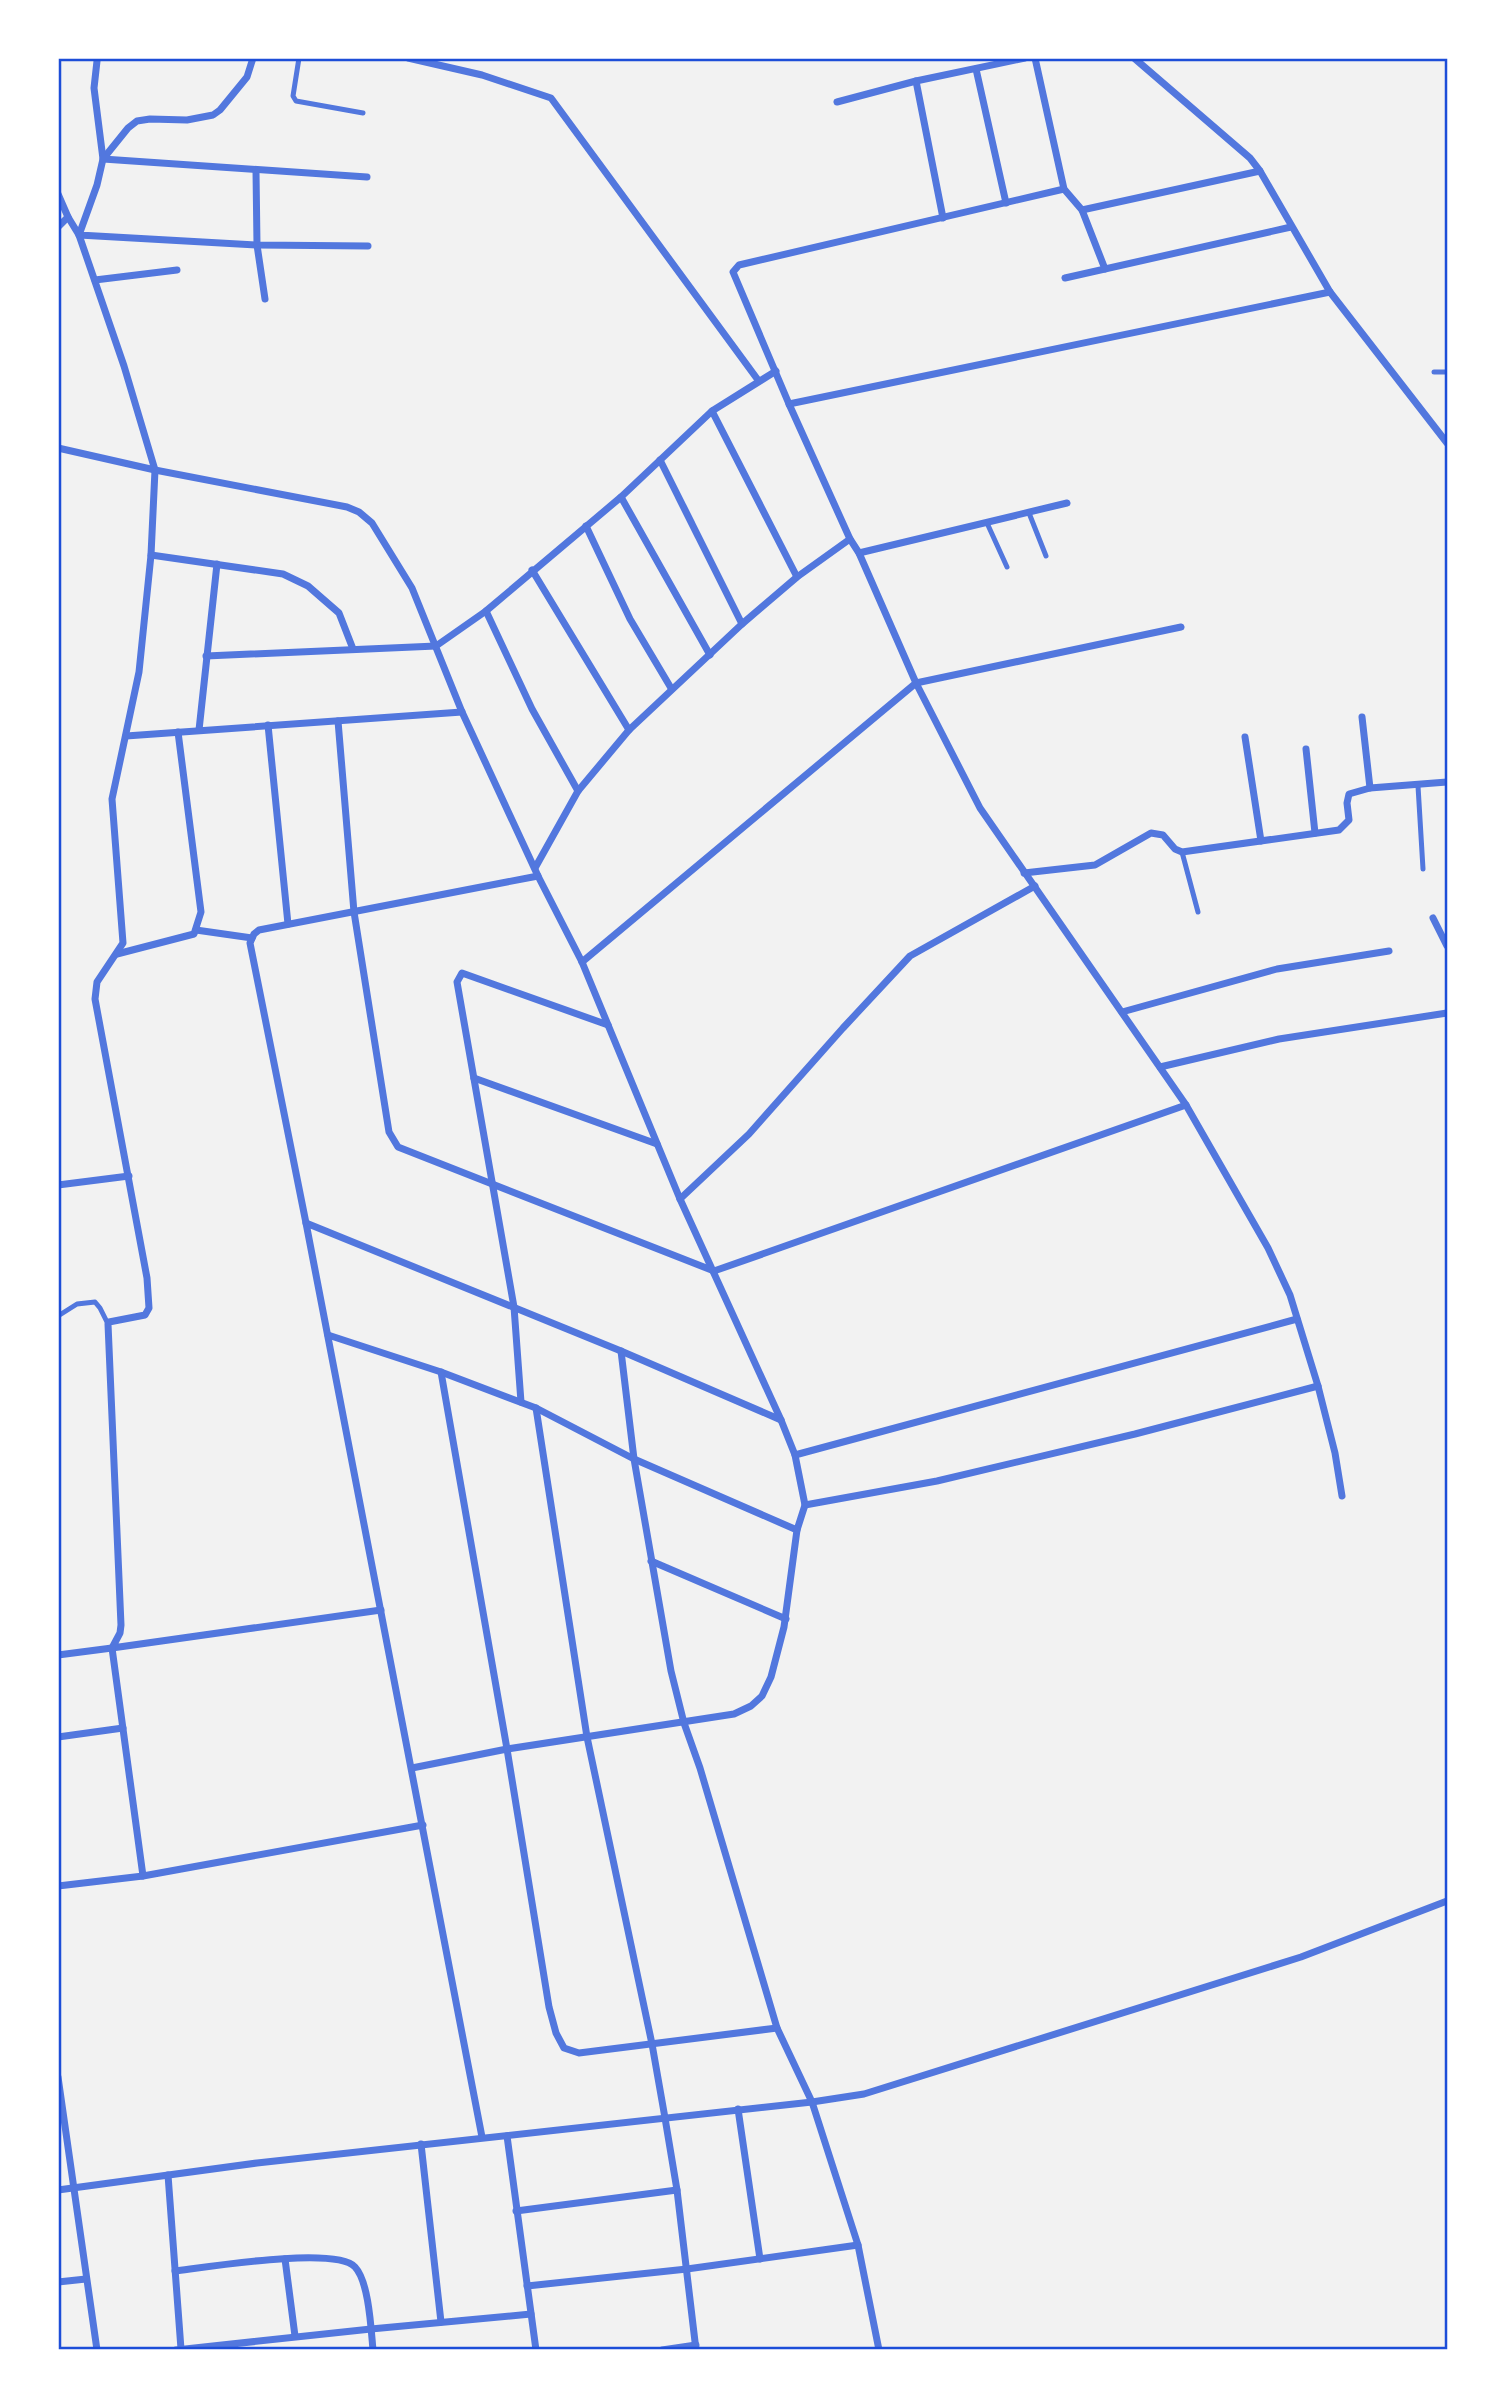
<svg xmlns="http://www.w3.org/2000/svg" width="1505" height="2408" viewBox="0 0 1505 2408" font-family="'Times New Roman',serif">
  <rect width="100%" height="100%" fill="#f2f2f2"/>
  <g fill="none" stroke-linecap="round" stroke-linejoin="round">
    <g stroke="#5277de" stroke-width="5">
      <polyline points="299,58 293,96 296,101 363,113"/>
      <polyline points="1434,372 1447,372"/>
      <polyline points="1029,513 1046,556"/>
      <polyline points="987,523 1007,567"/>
      <polyline points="1418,786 1423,869"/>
      <polyline points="1182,852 1198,912"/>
      <polyline points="58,1316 77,1304 95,1302 100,1308 108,1324"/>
    </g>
    <g stroke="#5277de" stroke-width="7">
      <polyline points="253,58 247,77 220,110 213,115 187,120 150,119 137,121 128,128 103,159 97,185 79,235 257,245 368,246"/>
      <polyline points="408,58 482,75 551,98 758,380"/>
      <polyline points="1035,58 1064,189 1082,210 1105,269"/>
      <polyline points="1134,58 1250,158 1260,171 1330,292 1447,443"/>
      <polyline points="97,61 94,88 103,159 367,177"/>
      <polyline points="976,69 1006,203"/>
      <polyline points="916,81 943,218"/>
      <polyline points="837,102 916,81 1025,58"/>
      <polyline points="256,171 257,245 265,299"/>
      <polyline points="1064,189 739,265 733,272 789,404 850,539 859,553 916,683 980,808 1186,1105 1268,1248 1290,1295 1318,1386 1335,1453 1342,1496"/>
      <polyline points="58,194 68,217 79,235 124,366 155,470 151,555 139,672 112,799 123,943 97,982 95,999 147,1278 149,1308 145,1315 109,1322 108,1324 121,1625 120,1633 112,1648 381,1610"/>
      <polyline points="1082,210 1260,171"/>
      <polyline points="58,227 68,217"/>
      <polyline points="1065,278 1291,227"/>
      <polyline points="95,280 177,270"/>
      <polyline points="789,404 1330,292"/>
      <polyline points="712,411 797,577"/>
      <polyline points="58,448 155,470 347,507 359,512 372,523 412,588 462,712 538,876 582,962 680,1199 781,1420 795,1455 805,1505 797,1530 784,1627 771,1677 762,1696 751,1706 734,1714 507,1749 412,1768"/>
      <polyline points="660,460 742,624"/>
      <polyline points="621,497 710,655"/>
      <polyline points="586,526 630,619 671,688"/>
      <polyline points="859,553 1067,503"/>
      <polyline points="151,555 283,574 308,586 339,613 353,649"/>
      <polyline points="532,570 629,730"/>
      <polyline points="486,611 532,709 578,791"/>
      <polyline points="206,656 436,646 486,611 621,497 712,411 776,371"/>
      <polyline points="1362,717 1370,788"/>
      <polyline points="338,721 354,912 389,1132 398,1147 714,1271 1186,1105"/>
      <polyline points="268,725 288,924"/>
      <polyline points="199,730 217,564"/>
      <polyline points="126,736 462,712"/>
      <polyline points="1245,737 1261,841"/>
      <polyline points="1306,749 1315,833"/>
      <polyline points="535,868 578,791 629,730 742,624 797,577 850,539"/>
      <polyline points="1024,873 1095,865 1151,833 1163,835 1175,849 1182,852 1339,830 1349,820 1347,803 1349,794 1370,788 1447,782"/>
      <polyline points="1433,918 1447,946"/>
      <polyline points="196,930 252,938"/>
      <polyline points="117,954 194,934 201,912 178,732"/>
      <polyline points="582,962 916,683 1181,627"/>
      <polyline points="1122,1012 1277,969 1389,951"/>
      <polyline points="1160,1067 1279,1039 1447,1013"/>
      <polyline points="474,1078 657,1144"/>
      <polyline points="58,1185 129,1176"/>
      <polyline points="680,1199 749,1134 843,1028 910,956 1035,886"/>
      <polyline points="306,1223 250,943 254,934 259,930 538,876"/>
      <polyline points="328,1335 441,1372 536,1408 634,1459 797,1530"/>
      <polyline points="621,1351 634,1459 671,1671 684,1723 700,1768 777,2028 812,2102 858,2245 879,2350"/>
      <polyline points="441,1372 507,1749 549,2007 556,2033 564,2048 579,2053 777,2028"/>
      <polyline points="521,1402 514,1307 457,982 462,973 608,1025"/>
      <polyline points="536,1408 587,1737 652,2044 665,2118 677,2190 696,2350"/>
      <polyline points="795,1455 1297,1319"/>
      <polyline points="805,1505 937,1481 1135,1434 1318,1386"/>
      <polyline points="651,1561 786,1619"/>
      <polyline points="58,1655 112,1648 143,1876 58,1886"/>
      <polyline points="58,1737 123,1728"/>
      <polyline points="143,1876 423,1825"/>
      <polyline points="58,2077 97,2350"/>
      <polyline points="738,2109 760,2259"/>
      <polyline points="507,2136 536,2350"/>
      <polyline points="482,2137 306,1223 621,1351 781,1420"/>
      <polyline points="421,2144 441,2322"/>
      <polyline points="168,2175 181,2349"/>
      <polyline points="58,2190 257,2163 812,2102 864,2094 1301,1957 1447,1901"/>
      <polyline points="516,2211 677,2190"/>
      <polyline points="285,2259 295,2336"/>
      <path d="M175,2271c32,-4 161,-25 180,-4 14,15 16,62 18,83"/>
      <polyline points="58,2282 86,2279"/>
      <polyline points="527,2286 687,2269 858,2245"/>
      <polyline points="176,2350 371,2329 531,2314"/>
      <polyline points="662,2350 696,2345"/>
    </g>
  </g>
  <rect width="1505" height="2408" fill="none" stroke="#ffffff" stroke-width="119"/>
  <rect x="60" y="60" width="1386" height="2288" fill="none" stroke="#1d4ed8" stroke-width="2.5"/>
</svg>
